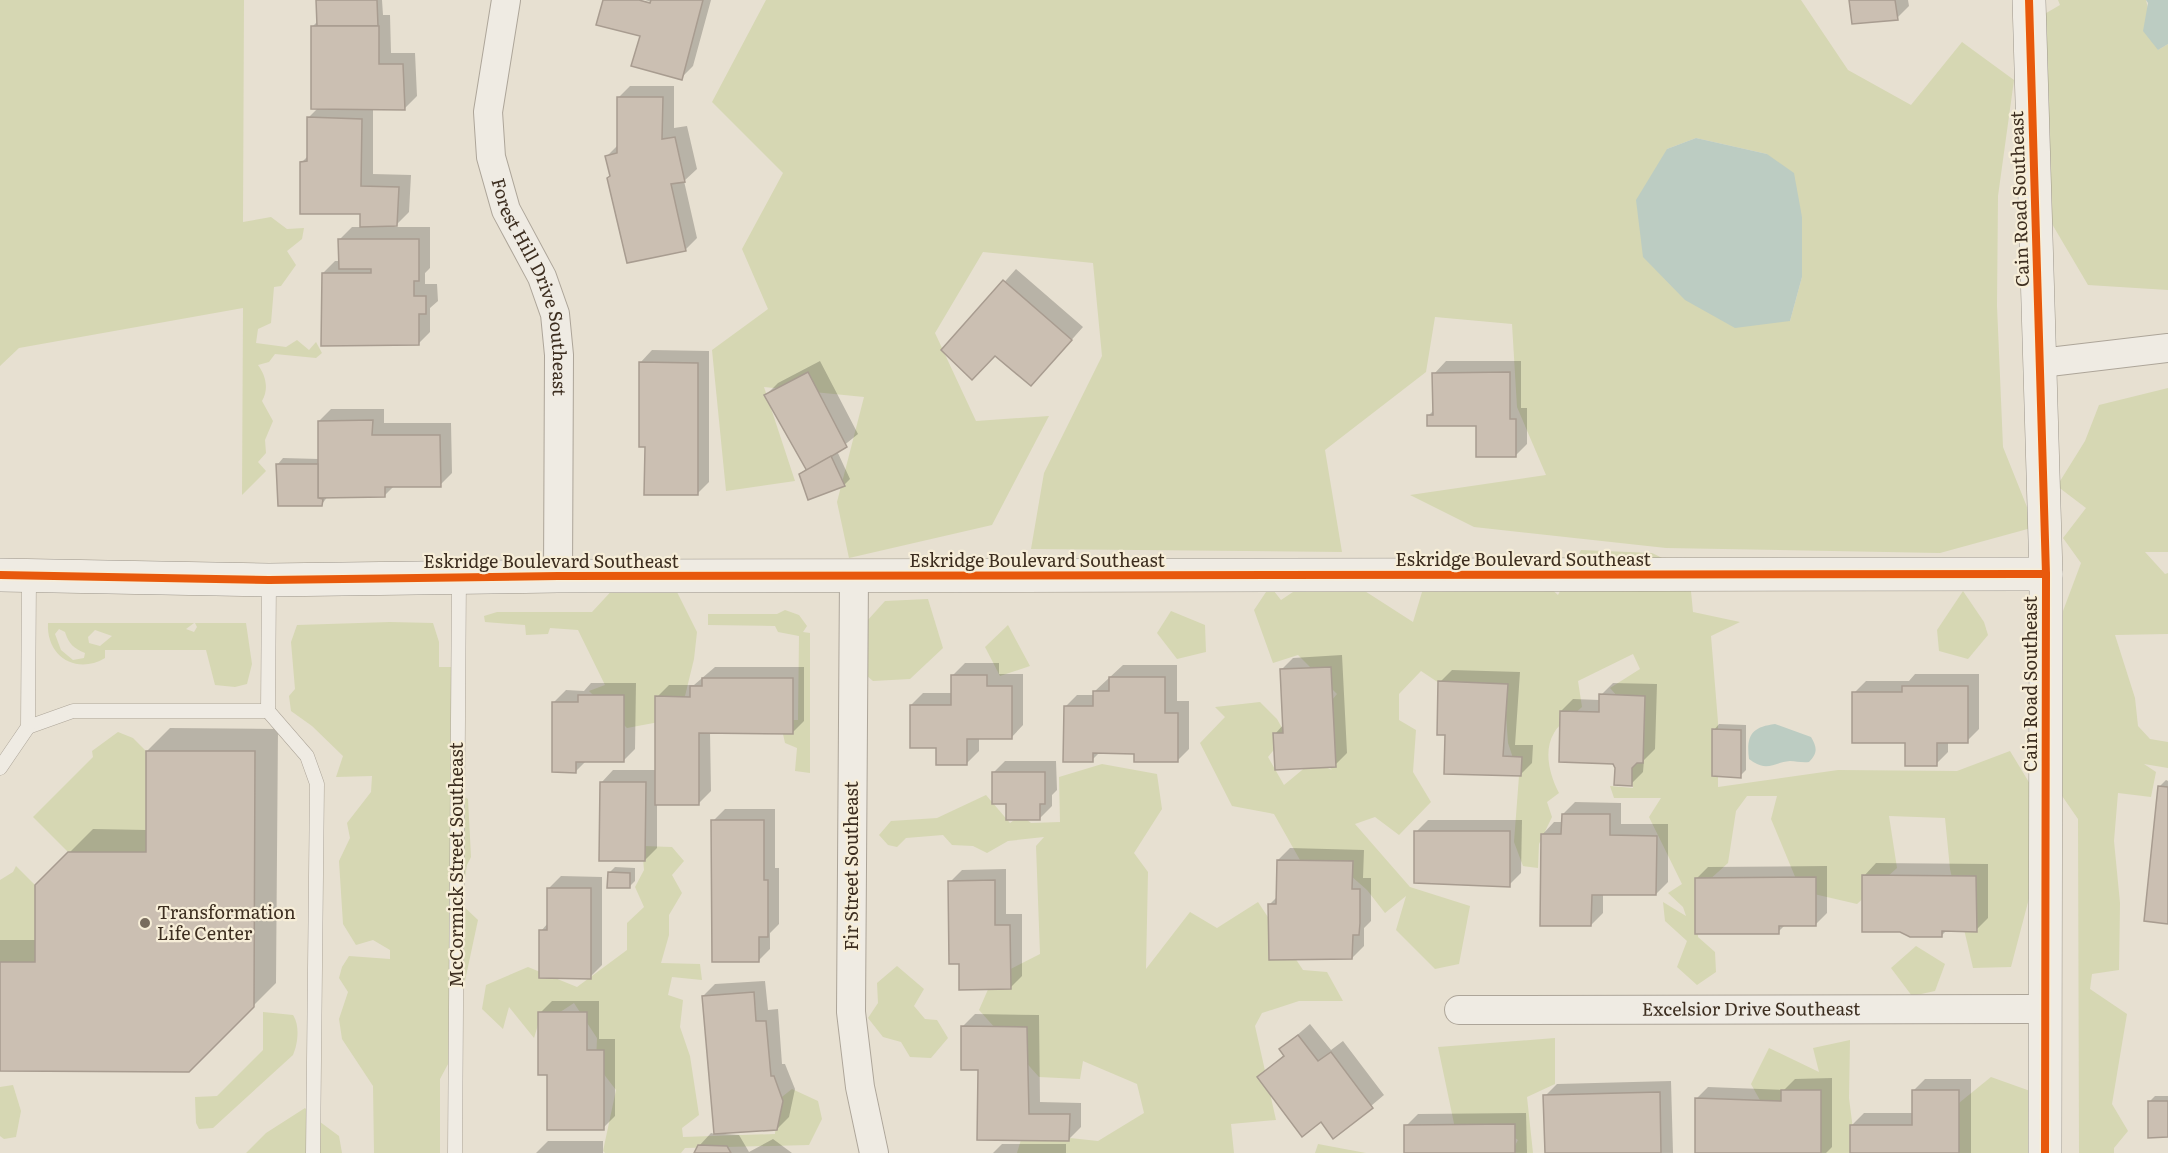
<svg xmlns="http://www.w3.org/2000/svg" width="2168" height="1153" viewBox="0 0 2168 1153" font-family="Literata,serif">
  <rect width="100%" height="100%" fill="#e7e0d1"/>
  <g fill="#d6d7b3" fill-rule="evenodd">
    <path d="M0,0h244l-1,222 28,-5 16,12 17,-1 -2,11 -15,12 9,14 -15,21 -7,1 -3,36 -13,6 -2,14 30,4 11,-7 12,10 7,-8 6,11 -6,5 -41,-4 -6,8 -11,3c8,11 11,24 4,36l11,20 -8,19 1,13 -8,9 8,9 -24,24 1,-187 -224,40 -19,18z"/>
    <path d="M766,0h1035l47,70 63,35 51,-63 52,38 -16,116 -1,110 6,141 32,80 -95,26 -274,-5 -192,-21 -64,-32 136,-20 -29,-68 -5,-83 -77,-7 -9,55 -101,78 17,102 -311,-3 13,-76 58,-117 -9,-93 -110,-11 -48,81 41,88 73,-5 -57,109 -143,33 -12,-56 27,-105 -100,-10 31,94 -69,10 -14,-141 56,-41 -26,-60 41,-76 -71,-71zM1696,138l71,16 35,63v60l-12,44 -123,-172z"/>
    <polygon points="2058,0 2146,0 2158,50 2168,44 2168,290 2088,285 2042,207 2017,30 2060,5"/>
    <polygon points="2168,388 2168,552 2145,552 2165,574 2168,573 2168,634 2115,635 2135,698 2138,726 2150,739 2168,742 2168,768 2144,764 2156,772 2151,797 2118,793 2114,841 2120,903 2119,970 2092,974 2090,989 2127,1014 2112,1104 2128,1131 2114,1148 2114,1153 2079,1153 2078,819 2058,790 2060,619 2081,563 2063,538 2086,508 2057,486 2085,441 2099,405"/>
    <path d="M1581,550l71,3 37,18 4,41 47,10 -29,14 7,86v65l120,-17 119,1 53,-20 28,46 -6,90 -21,80 -38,1 -23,-99 -5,-51 -56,-2 8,52 -40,36 -56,-13 -30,-72 6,-23h-30l-11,15 -8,52 -30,27v47l17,15 1,20 -19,13 -20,-18 10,-26 -22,-20 -2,-19 23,14 -3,-9 -15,-14 14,-9 -33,-67 12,-19h-47l-4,-12 23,2 -5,-23 -1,-58 -17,-19 30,-19 -7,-15 -55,27 4,26c-8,8 -23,16 -28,26 -11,18 -4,43 5,60l-12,9 5,15 -13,27 -1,24 -15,-2 -9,-24 5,-66 -11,-33 -4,-55 -53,3 -30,-20 -22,23v26l17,10 -3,42 18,30 -32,33 -24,-18 -20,7 55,63 60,19 -11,58 -24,5 -39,-39 10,-34 -21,17 -18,-23 -25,-22 -28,3 -14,-11 -26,-46 -42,-8 -32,-63 25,-26 -10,-10 45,-5 17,17 9,16 -18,22 16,28 29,-24 19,9 -30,-34 35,-42 -39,-39 -25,8 -19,-53 16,-24 11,14 48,-32 84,54 12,-40 41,-16 49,-11 43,40z"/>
    <polygon points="617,585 674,586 697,632 694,659 684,700 659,722 627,728 589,691 605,685 578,630 550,628 548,634 526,635 525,625 485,622 484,616 497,612 592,612"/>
    <polygon points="1963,591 1984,622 1988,635 1968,659 1939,651 1937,630"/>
    <polygon points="928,599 943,648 910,679 873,681 839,652 885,601"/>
    <polygon points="785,610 799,615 807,626 803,632 810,633 810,773 795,771 797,748 785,743 783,734 793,720 798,720 799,636 778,632 775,626 708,625 708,614 777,614"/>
    <polygon points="1171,611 1205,625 1206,652 1177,659 1157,633"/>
    <polygon points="390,622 433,623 439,642 439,667 452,667 453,790 468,799 471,857 467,865 461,904 478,920 463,990 463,1026 455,1051 440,1079 440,1153 374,1153 373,1086 342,1039 339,1019 348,992 339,978 342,967 349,956 390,959 390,950 373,940 356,945 343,924 339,861 350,838 347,823 371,792 372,776 336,777 343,756 312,726 291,711 289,696 295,689 291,642 297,625"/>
    <path d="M48,623h146l-8,6 8,3 3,-5 -2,-4h51l6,41 -5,20 -12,3 -20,-2 -9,-35h-101v8c-28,17 -59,-1 -57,-35zM59,629l6,3c4,12 8,16 20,21l-1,5 -11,2 -12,-10 -6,-16zM95,630l17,6 -12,10 -11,-3 -1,-6z"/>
    <polygon points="1008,625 1030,666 1000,676 985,647"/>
    <polygon points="118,732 133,738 146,751 146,852 68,852 33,817 93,757 92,751"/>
    <polygon points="1102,764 1157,774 1162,809 1134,853 1148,872 1146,969 1190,912 1217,928 1258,902 1303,970 1327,972 1343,1001 1299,1001 1262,1013 1255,1026 1276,1120 1231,1124 1234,1153 1017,1153 1023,1133 1098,1141 1144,1113 1137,1084 1083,1061 1080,1079 1039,1077 979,1010 993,978 1040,954 1036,846 1044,837 1008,841 987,853 973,846 952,845 943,835 906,838 897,847 888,845 879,835 891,821 937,818 986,795 1010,823 1021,815 1031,823 1060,822 1059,777"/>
    <polygon points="642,846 672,847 684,861 672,875 682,893 669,915 669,935 661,963 700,964 702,980 672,977 668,995 683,1000 680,1027 690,1056 699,1115 682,1128 683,1137 775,1134 778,1100 792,1089 818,1101 822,1119 809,1145 685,1148 681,1153 605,1153 603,1151 616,1090 596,1064 597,1038 574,1003 551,1018 542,1012 534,1038 509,1007 503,1029 482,1009 486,985 528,967 577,987 627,950 627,923 644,907 635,887 644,870"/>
    <polygon points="16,866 35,885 35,962 0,962 0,880 13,872"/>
    <polygon points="1916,946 1945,964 1935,991 1912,996 1891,968"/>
    <polygon points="897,966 924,989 914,1006 925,1019 937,1020 948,1038 931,1058 910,1057 901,1042 883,1037 868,1018 878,1003 877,983"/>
    <path d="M263,1012l30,3c7,10 5,29 0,40l-80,73 -14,1 -3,-6 -1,-26 22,-1 46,-46z"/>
    <polygon points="1555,1038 1555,1084 1527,1097 1533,1153 1511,1153 1518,1140 1507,1133 1456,1133 1438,1047"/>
    <polygon points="1850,1040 1849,1098 1856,1153 1810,1153 1766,1111 1751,1084 1769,1048 1819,1072 1813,1048"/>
    <polygon points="1991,1077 2033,1092 2033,1153 1953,1153 1943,1116"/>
    <polygon points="13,1085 21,1111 16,1137 4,1139 0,1136 0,1087"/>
    <polygon points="305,1108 312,1116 339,1136 342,1153 246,1153 266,1133"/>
    <polygon points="1318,1144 1366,1153 1315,1153"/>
  </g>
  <g fill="#bcccc2">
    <polygon points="2146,0 2168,0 2168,44 2158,50 2143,31 2148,3"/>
    <polygon points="1696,138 1767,154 1794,173 1802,217 1802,277 1790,321 1735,328 1685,300 1643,257 1636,200 1667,149"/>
    <path d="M1775,724l36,13c6,10 7,16 -2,25 -7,1 -13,-1 -19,-1 -19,2 -22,12 -41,-2 -3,-24 3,-32 26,-35z"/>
  </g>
  <g fill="#0003">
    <polygon points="318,0 382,0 383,15 390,15 391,53 415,53 417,96 405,108 373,108 373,174 411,175 409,212 394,227 430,227 430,268 425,273 425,284 437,284 438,301 430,308 430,332 418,344 323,273 335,261 340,261 340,239 352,227 361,227 361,212 302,162 308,156 308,118 318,108 312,27 318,21"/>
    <polygon points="605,0 633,0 657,7 658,4 645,0 711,0 693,66 681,78"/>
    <polygon points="1851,0 1908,0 1909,6 1897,18"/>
    <polygon points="630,86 674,86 674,128 687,126 697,169 684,181 697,238 685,250 611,175 607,156 618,145 618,98"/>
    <polygon points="1016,269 1083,327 1043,372 996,355 944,350"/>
    <polygon points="652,350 709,351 709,482 697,494 640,363"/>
    <polygon points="820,361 858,434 837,451 850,479 844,485 800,474 807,468 766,395 778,383"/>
    <polygon points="1446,361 1521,361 1521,408 1527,408 1527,444 1515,456 1478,424 1428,416 1435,409 1434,374"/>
    <polygon points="331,409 384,409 384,423 451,423 452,473 440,485 394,486 385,495 328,496 322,504 278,464 283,458 319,459 319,421"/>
    <polygon points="1342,655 1347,753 1335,765 1275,734 1284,724 1281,670 1293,658"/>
    <polygon points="965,663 999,663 999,674 1023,674 1023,725 1011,738 979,738 979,751 967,763 937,747 911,705 923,693 953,693 953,675"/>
    <polygon points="1123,665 1177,665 1177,701 1189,701 1189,749 1177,761 1136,752 1100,752 1092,760 1065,707 1077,695 1095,695 1095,691"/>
    <polygon points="715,667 804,667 804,721 792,733 710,732 711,791 699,803 657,803 657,848 645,860 601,783 613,770 657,770 657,697 669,685 694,685"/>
    <polygon points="1452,670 1520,672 1515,745 1533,745 1532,763 1520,775 1447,734 1440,682"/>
    <polygon points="1915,674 1979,674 1979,729 1967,741 1948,741 1948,752 1936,764 1854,693 1866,681 1909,681"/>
    <polygon points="591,683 636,683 635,749 623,761 586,761 576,771 554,702 566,690 584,691"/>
    <polygon points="1613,683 1657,684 1655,749 1644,760 1643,772 1631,784 1561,711 1573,699 1600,700 1601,695"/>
    <polygon points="1719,724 1746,725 1746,770 1740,776 1714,730"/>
    <polygon points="170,728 278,729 276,983 188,1071 0,1070 0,940 37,940 37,885 93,829 147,830 147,751"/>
    <polygon points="1005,761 1056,761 1057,790 1052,795 1052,806 1040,818 1007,802 993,773"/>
    <polygon points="2166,780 2168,781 2168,923 2160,786"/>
    <polygon points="1575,802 1621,803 1621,824 1668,824 1668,882 1656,894 1603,893 1603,913 1591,925 1542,835 1554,822 1563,822 1563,814"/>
    <polygon points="725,809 775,809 775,868 779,868 779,924 770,933 770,949 758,961 713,821"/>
    <polygon points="1428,820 1522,820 1521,873 1509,885 1416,832"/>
    <polygon points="1290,848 1364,850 1363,878 1371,878 1371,921 1364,928 1364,946 1352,958 1269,905 1278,896 1278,860"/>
    <polygon points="1876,863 1988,864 1988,918 1976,930 1947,930 1941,936 1864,876"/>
    <polygon points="1827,866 1827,913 1815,925 1785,925 1778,932 1696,879 1708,867"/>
    <polygon points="615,867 635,868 635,881 629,887 609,873"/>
    <polygon points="1006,869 1006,914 1022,914 1022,976 1010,988 960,963 950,882 962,870"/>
    <polygon points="561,876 602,877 602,965 590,977 541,931 549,922 549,888"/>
    <polygon points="765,981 768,1010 778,1009 782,1064 785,1064 795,1089 789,1117 777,1129 724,1132 724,1134 739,1135 749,1152 773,1139 792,1153 696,1153 699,1146 711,1133 715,1134 703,996 715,984"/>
    <polygon points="552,1001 599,1001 599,1039 615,1039 615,1116 603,1128 549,1074 540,1013"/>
    <polygon points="975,1014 1039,1015 1040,1102 1081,1103 1081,1127 1069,1139 979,1139 979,1069 963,1026"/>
    <polygon points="1310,1024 1331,1050 1343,1041 1384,1095 1334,1137 1321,1120 1259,1077 1285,1054 1281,1049"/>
    <polygon points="1832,1078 1832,1147 1826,1153 1732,1153 1696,1099 1708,1087 1784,1090 1795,1079"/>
    <polygon points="1925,1079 1971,1079 1971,1153 1852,1153 1852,1125 1864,1113 1913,1113 1913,1091"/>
    <polygon points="1671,1081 1673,1153 1625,1153 1545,1096 1557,1084"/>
    <polygon points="2155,1096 2168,1096 2168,1136 2149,1102"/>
    <polygon points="1526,1113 1527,1153 1406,1153 1406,1126 1418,1114"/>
    <polygon points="548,1141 603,1141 603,1153 536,1153"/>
    <polygon points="1002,1144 1066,1144 1066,1153 993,1153"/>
  </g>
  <g fill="#cbbfb2" stroke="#a89c90" stroke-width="1.5">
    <polygon points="316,0 377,0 378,26 317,26"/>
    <polygon points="603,0 639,0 650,3 651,0 703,0 682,80 631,66 640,36 596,25"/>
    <polygon points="1849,0 1895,0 1898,20 1852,24"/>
    <polygon points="311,26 379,26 379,64 403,64 405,110 311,109"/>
    <polygon points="617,97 663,97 662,139 675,137 685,182 671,184 686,251 627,263 607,178 610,176 605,156 617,153"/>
    <polygon points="307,117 362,119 361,186 399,187 397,226 360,227 360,214 300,214 300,162 307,161"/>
    <polygon points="338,239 419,239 419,281 414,281 414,296 426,296 426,314 419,314 419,345 321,346 322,273 371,273 371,269 339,269"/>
    <polygon points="1003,280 1072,340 1031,386 995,356 972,380 941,350"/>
    <polygon points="639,362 698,363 698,495 644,495 645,447 639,447"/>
    <polygon points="808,372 847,447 807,471 764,395"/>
    <polygon points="1510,372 1510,419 1516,419 1516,457 1476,457 1476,426 1427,426 1427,415 1433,415 1432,373"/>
    <polygon points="373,420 372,435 440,435 441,487 385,487 385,497 318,498 318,421"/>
    <polygon points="831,456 845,486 808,500 799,474"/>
    <polygon points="276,464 318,464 318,498 323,499 322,506 278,506"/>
    <polygon points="1331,667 1336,767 1275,770 1273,733 1283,733 1280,669"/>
    <polygon points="951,675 987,675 987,686 1012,686 1012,739 967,739 967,765 936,765 936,748 910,748 910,705 951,705"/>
    <polygon points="1109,677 1165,677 1165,713 1178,713 1178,762 1134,762 1134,754 1093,753 1093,762 1063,762 1064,706 1093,706 1093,691 1109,691"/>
    <polygon points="702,678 793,678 793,734 699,733 699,805 655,805 655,696 690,697 690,686 702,686"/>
    <polygon points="1438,681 1508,684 1503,756 1522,757 1521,776 1444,774 1445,735 1437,735"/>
    <polygon points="1902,686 1968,686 1968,743 1937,743 1937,766 1905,766 1905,743 1852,743 1852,692 1902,692"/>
    <polygon points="1599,694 1645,696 1643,763 1637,763 1632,768 1632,786 1614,785 1615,768 1613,764 1559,762 1560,711 1599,712"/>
    <polygon points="578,695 624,695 624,762 576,762 576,773 552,772 552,702 578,702"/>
    <polygon points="1712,729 1741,730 1741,778 1712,776"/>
    <polygon points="146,751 255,751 254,1007 189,1072 0,1071 0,962 35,962 35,885 68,852 146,852"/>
    <polygon points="992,772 1045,772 1045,804 1040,804 1040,820 1006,820 1006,804 992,804"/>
    <polygon points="600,782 646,782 645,861 599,861"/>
    <polygon points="2158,786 2168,787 2168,924 2144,921"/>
    <polygon points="1562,814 1610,814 1610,835 1657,836 1656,895 1592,895 1591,926 1540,926 1541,834 1561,834"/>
    <polygon points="711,820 764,820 764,880 768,880 768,937 759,937 759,962 712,962"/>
    <polygon points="1414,831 1510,831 1510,887 1414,883"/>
    <polygon points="1277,860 1353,861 1352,889 1360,889 1360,923 1359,935 1353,935 1352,959 1269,960 1268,904 1276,904"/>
    <polygon points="608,872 630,873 630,888 607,888"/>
    <polygon points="1862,875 1976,876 1977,932 1942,931 1942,937 1910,937 1900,932 1862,932"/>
    <polygon points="1816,877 1816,926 1779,926 1779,934 1695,934 1695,878"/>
    <polygon points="995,880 995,925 1010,925 1011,989 959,990 959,964 949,964 948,881"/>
    <polygon points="547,888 591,888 591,979 539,978 539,930 547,930"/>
    <polygon points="754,992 756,1021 766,1021 771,1076 774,1076 783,1101 777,1130 714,1134 702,996"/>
    <polygon points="538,1012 587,1012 587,1050 604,1050 604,1130 547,1130 547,1075 538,1075"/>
    <polygon points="961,1026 1027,1027 1029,1114 1070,1114 1069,1141 977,1140 978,1070 961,1070"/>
    <polygon points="1298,1035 1318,1061 1331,1052 1373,1108 1333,1139 1321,1122 1302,1137 1257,1077 1284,1056 1279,1049"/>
    <polygon points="1781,1090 1821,1090 1821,1153 1695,1153 1695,1098 1781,1101"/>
    <polygon points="1912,1090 1959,1090 1959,1153 1850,1153 1850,1125 1912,1125"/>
    <polygon points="1660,1092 1661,1153 1545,1153 1543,1095"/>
    <polygon points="2148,1101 2168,1101 2168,1137 2148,1138"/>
    <polygon points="1515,1124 1515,1153 1404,1153 1404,1125"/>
    <polygon points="698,1145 727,1146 731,1153 694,1153"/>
  </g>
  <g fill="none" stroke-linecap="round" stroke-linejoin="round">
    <g stroke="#ada599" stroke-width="15">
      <g id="lane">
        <polyline points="269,580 268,711 307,756 317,784 313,1153"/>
        <polyline points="28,727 73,711 268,711"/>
        <polyline points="0,768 28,727 29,577"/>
        <polyline points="455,1153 459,576"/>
      </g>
    </g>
    <g stroke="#ada599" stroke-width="30">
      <g id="street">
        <path id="s1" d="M506,0l-18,112 3,45 15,53 36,67 13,37 4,41 -1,221"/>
        <polyline points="2041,363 2168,348"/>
        <polyline points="854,576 851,1012 860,1087 874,1153"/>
        <path id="s2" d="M1459,1010l585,-1"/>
      </g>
    </g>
    <g stroke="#9c958a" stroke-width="34">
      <g id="secondary">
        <polyline points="2029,0 2046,574 2045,1153"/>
        <polyline points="0,575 269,580 558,576 2046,574"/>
      </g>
    </g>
    <use href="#lane" stroke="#efebe3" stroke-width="14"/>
    <use href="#street" stroke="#efebe3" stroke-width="28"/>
    <use href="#secondary" stroke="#efebe3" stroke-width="33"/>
    <g stroke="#f7eed8" stroke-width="11">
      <g id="cycleway">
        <polyline points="2029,0 2046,574 2045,1153"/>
        <polyline points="0,575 269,580 558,576 2046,574"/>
      </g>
    </g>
    <use href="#cycleway" stroke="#e8590c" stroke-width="8"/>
  </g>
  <circle fill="#786c5e" stroke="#f7eed8" stroke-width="2" cx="145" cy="923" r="6"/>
  <g text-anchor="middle" stroke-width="4.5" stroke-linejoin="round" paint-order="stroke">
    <g font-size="18" fill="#3d2e20" stroke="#f7eed8">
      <text transform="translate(2020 199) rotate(-92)" y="6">Cain Road Southeast</text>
      <text dy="6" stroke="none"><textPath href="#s1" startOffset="296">Forest Hill Drive Southeast</textPath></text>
      <text x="1523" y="566">Eskridge Boulevard Southeast</text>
      <text x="1037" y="567">Eskridge Boulevard Southeast</text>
      <text x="551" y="568">Eskridge Boulevard Southeast</text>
      <text transform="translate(2031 684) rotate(-90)" y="6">Cain Road Southeast</text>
      <text transform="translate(457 865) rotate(-90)" y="6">McCormick Street Southeast</text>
      <text transform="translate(852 866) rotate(-90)" y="6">Fir Street Southeast</text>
      <text dy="6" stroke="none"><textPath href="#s2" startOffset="292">Excelsior Drive Southeast</textPath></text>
    </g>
    <g font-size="18" fill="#3d2e20" stroke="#f7eed8" text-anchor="start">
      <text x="157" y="919">Transformation<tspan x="157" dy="21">Life Center</tspan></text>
    </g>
  </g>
</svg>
